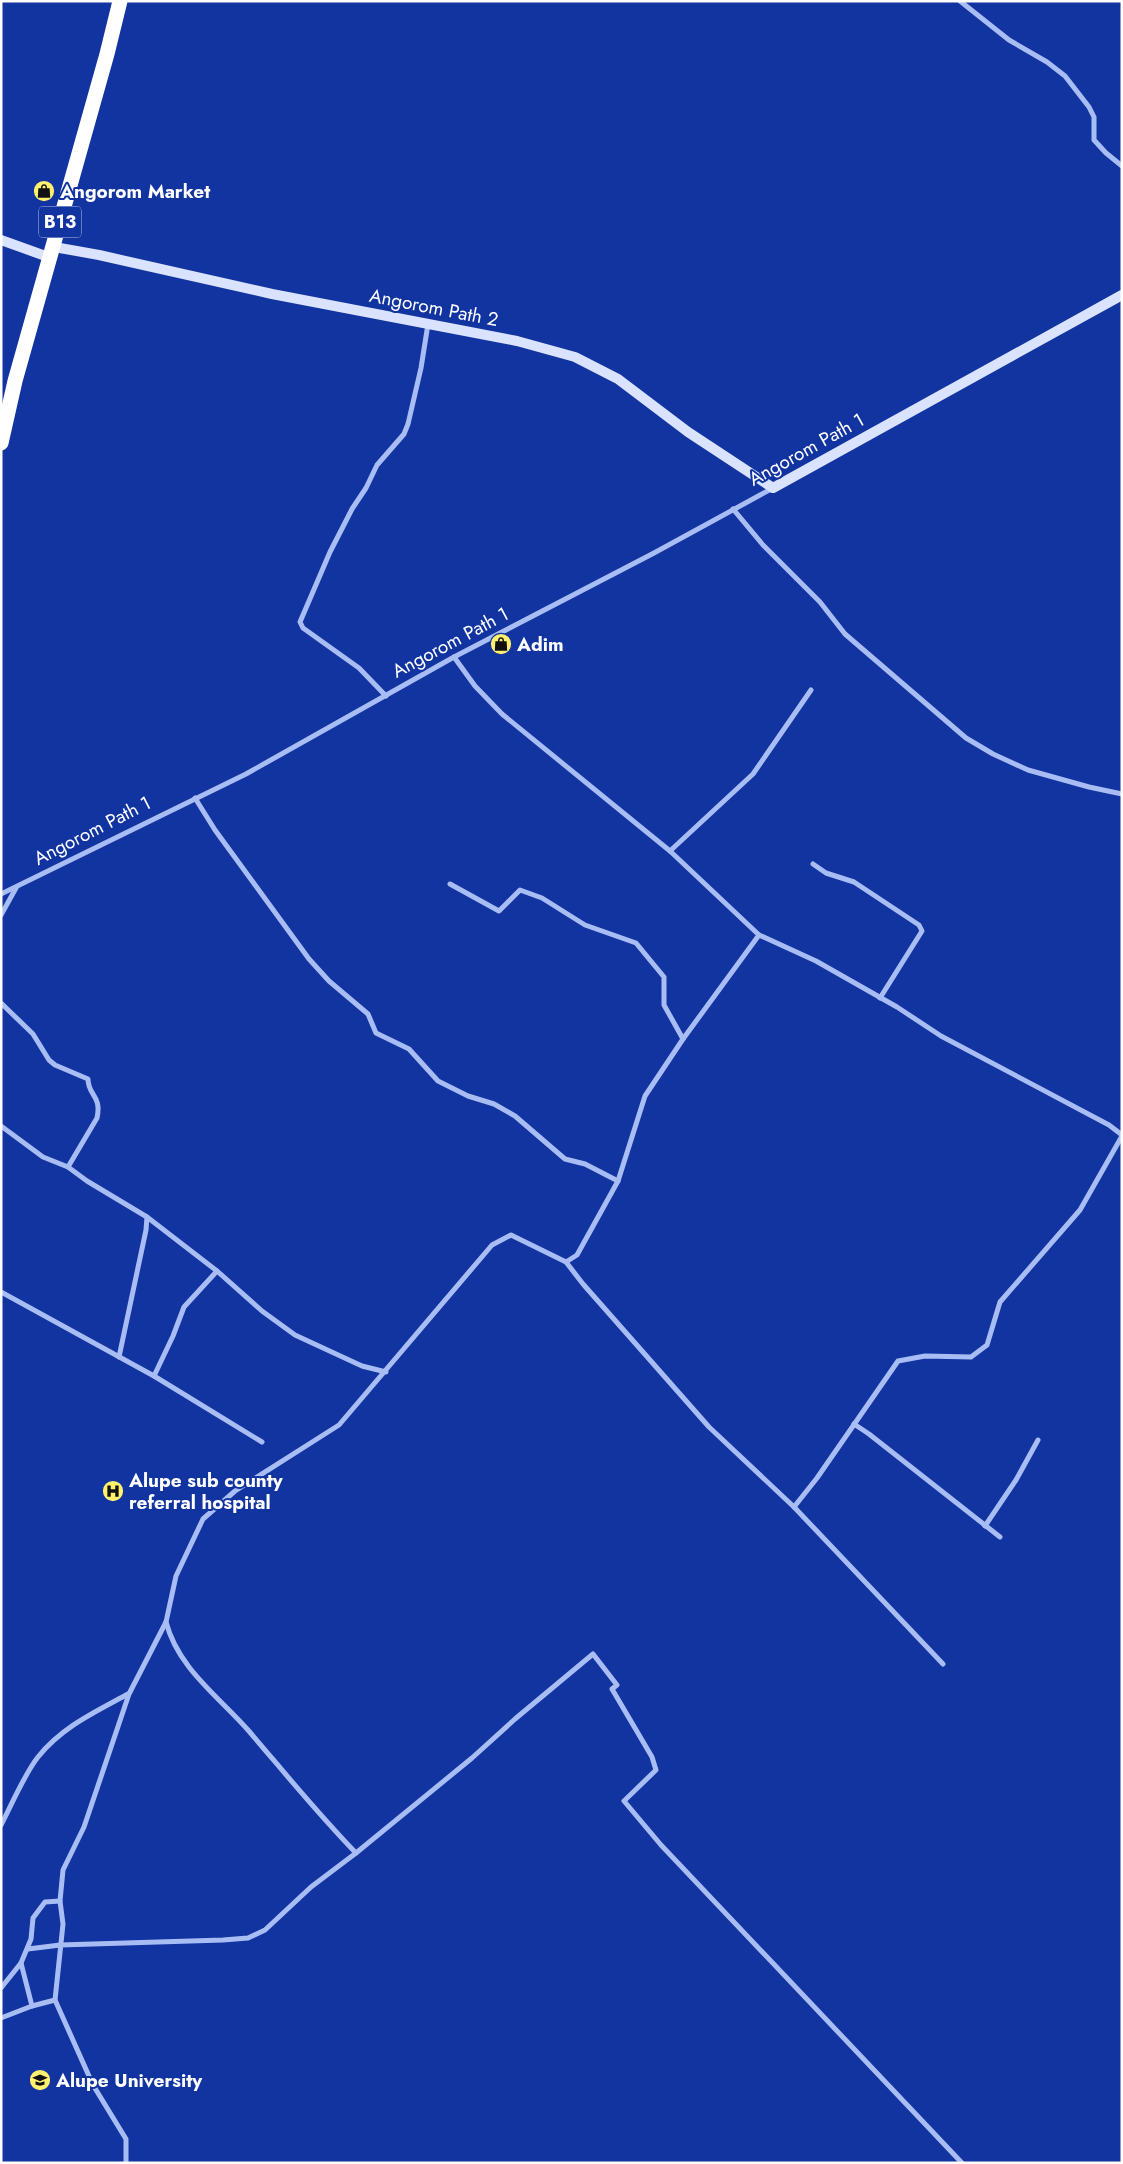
<svg xmlns="http://www.w3.org/2000/svg" width="1123" height="2164" viewBox="0 0 1123 2164" font-family="Jost,sans-serif">
  <rect width="100%" height="100%" fill="#1134a0"/>
  <g fill="none" stroke-linecap="round" stroke-linejoin="round">
    <g stroke="#a9bdf5" stroke-width="5">
      <polyline points="960,1 1009,40 1047,62 1065,76 1089,107 1094,117 1094,140 1106,153 1122,166"/>
      <polyline points="733,509 763,545 820,602 845,634 966,738 993,754 1028,770 1089,787 1122,794"/>
      <polyline points="386,696 359,668 303,628 300,622 330,552 352,509 366,488 377,465 404,434 408,424 421,368 428,324"/>
      <polyline points="195,798 215,830 309,959 329,981 368,1014 376,1033 409,1049 438,1081 468,1096 494,1104 515,1116 565,1159 585,1164 618,1181"/>
      <polyline points="670,851 753,774 811,690"/>
      <polyline points="813,864 826,873 854,882 919,925 922,931 880,998"/>
      <polyline points="450,884 499,911 520,890 542,898 585,925 636,943 664,977 664,1005 683,1039"/>
      <polyline points="1,894 246,774 454,657 654,553 773,488"/>
      <polyline points="1,915 16,888"/>
      <polyline points="759,935 816,961 897,1007 941,1036 1109,1125 1122,1135"/>
      <path d="M1,1003l32,31 16,26 6,5 33,14c0,17 14,16 9,39l-29,49 19,14 60,36 70,54 45,40 33,24 67,31 24,6"/>
      <polyline points="1,1126 43,1157 68,1167"/>
      <polyline points="566,1262 583,1284 709,1427 794,1507 943,1664"/>
      <polyline points="1,1292 154,1376 262,1442"/>
      <polyline points="119,1357 146,1230 147,1217"/>
      <polyline points="154,1376 173,1336 184,1307 217,1271"/>
      <polyline points="854,1424 869,1434 1000,1537"/>
      <polyline points="794,1507 817,1478 898,1361 925,1356 971,1357 987,1345 1000,1302 1080,1210 1122,1136"/>
      <polyline points="985,1526 1016,1480 1038,1440"/>
      <path d="M166,1622c12,46 52,74 82,108 36,42 70,84 108,123"/>
      <path d="M1,1825c10,-19 24,-52 37,-68 24,-30 57,-45 90,-63"/>
      <polyline points="28,1949 60,1945 223,1940 248,1938 265,1930 311,1887 356,1853 472,1758 515,1719 593,1654 617,1685 612,1689 652,1757 656,1770 624,1801 661,1845 962,2163"/>
      <polyline points="1,1988 21,1963"/>
      <polyline points="32,2006 21,1963 31,1939 33,1918 45,1902 60,1901"/>
      <polyline points="1,2018 32,2006 55,2000"/>
      <polyline points="126,2163 126,2139 93,2085 55,2000 63,1924 60,1901 63,1870 84,1827 129,1694 166,1622 176,1576 203,1519 235,1491 339,1425 492,1245 511,1235 566,1262 577,1255 618,1181 645,1096 683,1039 759,935 670,851 502,714 475,686 454,657"/>
    </g>
    <g stroke="#d9e2fe" stroke-width="10">
      <polyline points="1,240 51,258"/>
      <polyline points="54,247 99,255 272,294 517,341 575,357 618,379 688,432 773,488 1122,295"/>
    </g>
    <polyline stroke="#fff" stroke-width="15" points="1,443 15,381 107,54 120,1"/>
  </g>
  <defs>
    <g id="shop-disc" transform="scale(1.125)"><circle r="9.5" fill="#fff06d" stroke="#1134a0"/><path d="M-5-2.5h2.3a2.7 3.5 0 0 1 5.4 0H5L5.5 6h-11ZM-1.5-2.5h3a1.5 2.3 0 0 0-3 0Z" fill="#111"/></g>
    <g id="hospital-disc" transform="scale(1.125)"><circle r="9.5" fill="#fff06d" stroke="#1134a0"/><path d="M-5-5h3v3.5h4V-5h3V5h-3V1.5h-4V5h-3Z" fill="#111"/></g>
    <g id="university-disc" transform="scale(1.125)"><circle r="9.5" fill="#fff06d" stroke="#1134a0"/><path d="M0-5L7-2L0 1L-7-2ZM-4 1L0 2.5L4 1V4Q0 6-4 4Z" fill="#111"/></g>
  </defs>
  <g fill-rule="evenodd">
    <use href="#shop-disc" x="44" y="191"/>
    <use href="#shop-disc" x="501" y="644"/>
    <use href="#hospital-disc" x="113" y="1491"/>
    <use href="#university-disc" x="40" y="2080"/>
  </g>
  <g text-anchor="middle" stroke-width="4" stroke-linejoin="round" paint-order="stroke">
    <rect fill="#1134a0" stroke="#b8c2e2" stroke-width="1" x="39" y="206.5" width="42" height="31" rx="4"/>
    <g font-size="18" font-weight="bold" fill="#fff">
      <text x="60" y="228">B13</text>
    </g>
    <g font-size="19" font-weight="bold" fill="#fff" stroke="#1134a0" text-anchor="start">
      <text x="60" y="198">Angorom Market</text>
      <text x="517" y="651">Adim</text>
      <text x="129" y="1487">Alupe sub county<tspan x="129" dy="22">referral hospital</tspan></text>
      <text x="56" y="2087">Alupe University</text>
    </g>
    <g font-size="19" fill="#fff" stroke="#1134a0">
      <text transform="translate(434 307) rotate(11)" y="7">Angorom Path 2</text>
      <text transform="translate(806 449) rotate(-29)" y="7">Angorom Path 1</text>
      <text transform="translate(450 642) rotate(-28)" y="7">Angorom Path 1</text>
      <text transform="translate(92 830) rotate(-27)" y="7">Angorom Path 1</text>
    </g>
  </g>
  <rect width="1123" height="2164" fill="none" stroke="#ffffff" stroke-width="5"/>
</svg>
